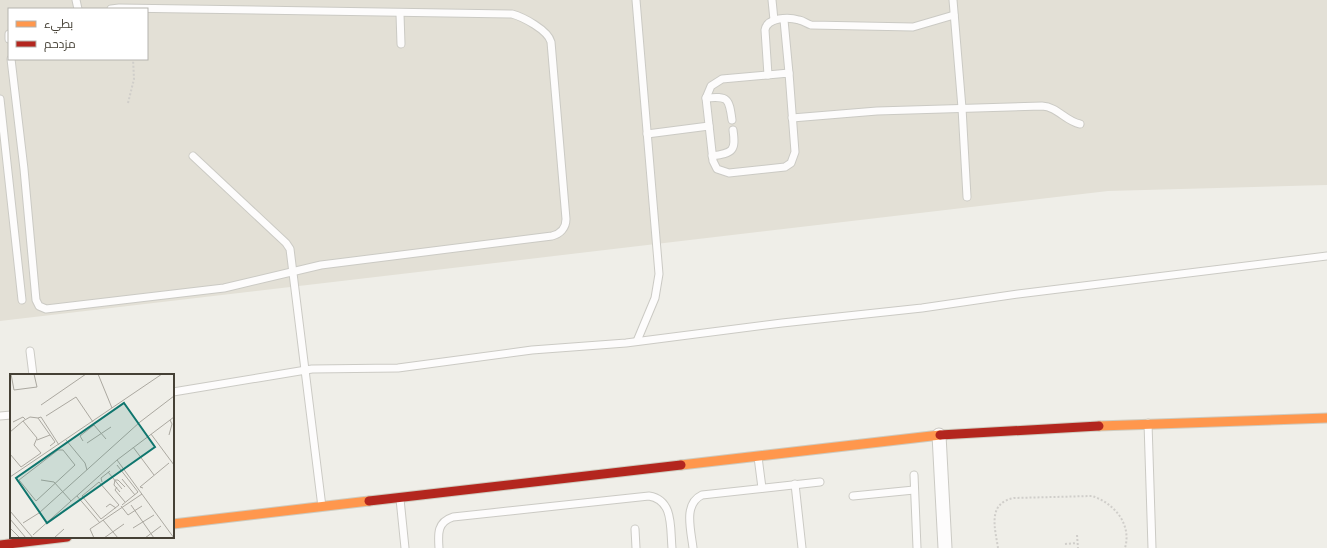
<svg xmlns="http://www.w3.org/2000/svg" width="1327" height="548" viewBox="0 0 1327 548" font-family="'Work Sans',Cairo,sans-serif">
  <rect width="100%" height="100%" fill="#efeee8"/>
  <path fill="#e3e0d6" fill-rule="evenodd" d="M0,0h1327v185l-219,6 -1108,130zM9,9h138v50h-138z"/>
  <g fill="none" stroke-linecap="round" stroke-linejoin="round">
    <g stroke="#cbcac4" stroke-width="9">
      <g id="lane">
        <polyline points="76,0 78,9"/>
        <polyline points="636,0 659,274 655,298 637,341"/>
        <polyline points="772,0 774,20"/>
        <polyline points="953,0 962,108 967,197"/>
        <polyline points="400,14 401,44"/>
        <polyline points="784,20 789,73"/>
        <polyline points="9,34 9,39"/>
        <path d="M11,59l13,110 12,131 3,6 7,3 178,-21 97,-23 231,-29c8,-2 14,-8 14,-17l-15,-177c-3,-12 -28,-25 -39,-28l-393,-6 -8,1"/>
        <polygon points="789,73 795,152 791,163 785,167 729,173 717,169 713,161 706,98 711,86 722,79"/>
        <path d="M768,75l-3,-45c2,-13 24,-13 34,-10 5,1 8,4 12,5l102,2 41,-12"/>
        <path d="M706,98c22,-2 23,0 26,22"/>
        <polyline points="0,99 22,300"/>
        <path d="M792,118l85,-7 165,-5c16,1 23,15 38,18"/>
        <polyline points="647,134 709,126"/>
        <polyline points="193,156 286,243 290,249 322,507"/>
        <path d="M712,156c21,-3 24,-5 21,-26"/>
        <polyline points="30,351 33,375"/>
        <polyline points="173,392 312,369 398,368 532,350 626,343 782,323 922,308 1018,294 1327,256"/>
        <polyline points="0,416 11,415"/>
        <polyline points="1148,423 1152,548"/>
        <polyline points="758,457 762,488"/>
        <polyline points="914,475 917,548"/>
        <polyline points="795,484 802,548"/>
        <polyline points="853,496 914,490"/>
        <polyline points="400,499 405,548"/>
        <polyline points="635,529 636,548"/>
        <path d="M439,548c-1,-14 -2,-26 14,-31l196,-21c25,4 21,32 23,52"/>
        <path d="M693,548c-2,-18 -10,-44 9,-53l118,-13"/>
      </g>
    </g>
    <g stroke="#cbcac4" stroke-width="15">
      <polyline id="street" points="939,435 945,548"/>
    </g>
    <g stroke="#cecbbf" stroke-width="11">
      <g id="slow">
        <polyline points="1099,426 1327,418"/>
        <polyline points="681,465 940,435"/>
        <polyline points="173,524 369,501"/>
      </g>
    </g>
    <g stroke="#cecbbf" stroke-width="11">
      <g id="jam">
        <polyline points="940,435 1099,426"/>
        <polyline points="369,501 681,465"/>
        <polyline points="0,545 67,537"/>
      </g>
    </g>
    <g stroke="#d0ceca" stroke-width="2" stroke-dasharray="2 2" stroke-linecap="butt">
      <polyline points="128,103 134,79 133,59"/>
      <polyline points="1077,535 1078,548"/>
      <polyline points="1065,544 1077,543"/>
      <path d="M998,548c-3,-20 -11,-45 16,-50l78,-2c22,7 40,28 33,52"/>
    </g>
    <use href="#lane" stroke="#fdfcfc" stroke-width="7"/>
    <use href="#street" stroke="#fdfcfc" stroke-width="13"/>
    <use href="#slow" stroke="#ff974d" stroke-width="9"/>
    <use href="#jam" stroke="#b3261e" stroke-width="9"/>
  </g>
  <g transform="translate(10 374)">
    <rect width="164" height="164" fill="#efeee8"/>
    <path fill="none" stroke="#aba8a0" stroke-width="1" d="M1,0l3,16 23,-3 -3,-13M88,0l14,34M31,31l45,-31M36,42l30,-19 17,25M28,44l3,-1 18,28M13,47l7,-4 8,1 17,24 -5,4M3,48l10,-5 2,2M84,51l12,14M0,58l13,-11 14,17 -3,7 7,8 -20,14 -11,-13M141,60l23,31M159,61l3,-11 -2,-4M27,66l13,-5M56,66l19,23 2,7M73,67l-3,-5 14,-11M77,69l24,-16M123,73l21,28M48,76h5l12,15 -39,36 -17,-21zM107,86l57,78M107,91l21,27 -16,13M98,98l14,17M0,103l152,-103M112,105l13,16M31,106l13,2 17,19M8,108l-2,-4 10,-7M89,108l20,23 -18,14 -19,-23zM92,108l-1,-4 9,-7M107,113l-2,3 10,12M133,114l-3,-1 29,-24M110,118l-6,-7 1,-5h3l7,7M67,122l23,27M121,131l23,33M111,132l7,9 14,-9M96,133l4,-3 6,4M0,137l23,27M0,145l16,19M93,146l15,18M13,149l16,-10 101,-91 34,-26M0,154l9,9M123,154l21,-13M23,161l84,-75 57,-43M44,164l10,-9M84,164l-4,-9 52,-35M94,164l20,-14M135,164l16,-12"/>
    <path fill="#0f766e" fill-opacity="0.15" stroke="#0f766e" stroke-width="2" d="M114,29l31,44 -108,76 -31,-45z"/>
    <rect width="164" height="164" fill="none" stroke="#454035" stroke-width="2"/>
  </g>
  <rect x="8" y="8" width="140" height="52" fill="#ffffff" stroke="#b5b3ae"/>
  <rect x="16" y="21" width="20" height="6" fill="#ff974d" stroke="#b5b3ae"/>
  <text x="44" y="28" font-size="12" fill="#454035">بطيء</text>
  <rect x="16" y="41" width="20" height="6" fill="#b3261e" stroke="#b5b3ae"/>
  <text x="44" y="48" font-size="12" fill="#454035">مزدحم</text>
</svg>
